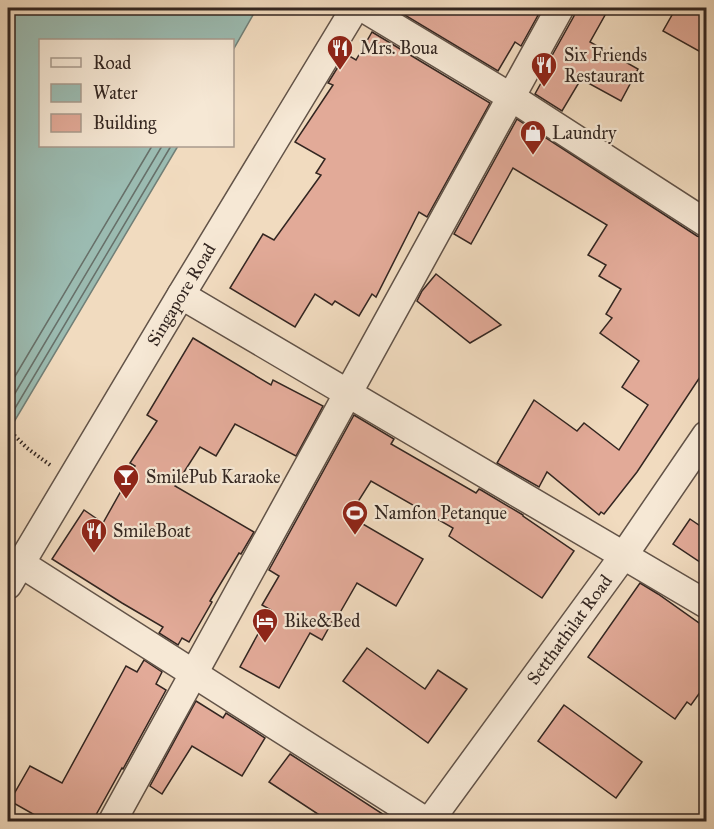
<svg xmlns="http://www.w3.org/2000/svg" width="714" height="829" viewBox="0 0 714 829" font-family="'IM FELL Great Primer',serif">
  <rect width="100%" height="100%" fill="#f1dbbf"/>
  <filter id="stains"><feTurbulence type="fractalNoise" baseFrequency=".00333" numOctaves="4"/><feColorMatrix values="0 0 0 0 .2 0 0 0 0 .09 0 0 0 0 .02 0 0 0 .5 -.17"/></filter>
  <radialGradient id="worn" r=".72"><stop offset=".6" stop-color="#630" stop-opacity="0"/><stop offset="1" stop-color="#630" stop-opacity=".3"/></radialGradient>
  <polygon fill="#9bbbb1" stroke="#717f77" stroke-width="1.5" points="8,8 257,8 233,50 232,40 40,40 40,146 178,146 8,432"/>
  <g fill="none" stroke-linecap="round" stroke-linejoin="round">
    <g stroke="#677069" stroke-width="1.5">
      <polyline points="8,388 152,146"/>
      <polyline points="8,405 162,146"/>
      <polyline points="8,420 171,146"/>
    </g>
  </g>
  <g fill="#e2aa98" stroke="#332621" stroke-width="1.5">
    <polygon points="393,8 542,8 521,46 515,42 498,71"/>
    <polygon points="576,8 609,8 590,42 638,69 621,101 581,79 562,111 535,94 552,63 549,61 574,16"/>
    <polygon points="676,8 706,8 706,55 663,31"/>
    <polygon points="372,32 490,103 427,217 419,212 376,297 372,294 359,316 335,301 332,305 315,294 295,327 230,288 263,234 274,240 321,175 316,173 325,159 295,142 333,85 328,83 346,54 356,60"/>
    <polygon points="517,119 697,236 706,239 706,368 637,472 604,514 601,512 599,515 547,472 539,487 497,463 534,400 577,431 584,423 619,450 648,405 622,387 639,361 600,333 612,318 606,314 621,289 599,276 606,265 588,255 607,225 513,168 471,244 454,234"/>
    <polygon points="436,274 501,325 470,343 417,301 422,291"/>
    <polygon points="193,338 271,385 273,380 323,406 296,456 235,424 216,456 200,447 175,486 254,532 241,554 239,553 210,601 212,602 189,642 182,638 178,645 159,633 163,627 122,603 52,559 84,510 103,523 135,466 130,463 157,421 147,415"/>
    <polygon points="354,415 394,439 391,444 476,493 479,489 481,490 523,515 523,516 574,551 542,598 449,536 453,528 371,481 349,516 423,559 396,606 357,583 334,623 332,622 322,640 310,633 279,688 240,667 271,610 262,605 279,576 269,570"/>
    <polygon points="690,519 706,530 706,566 673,544"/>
    <polygon points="640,583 658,594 706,628 706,684 691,705 687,702 675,719 588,657"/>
    <polygon points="367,648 425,689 438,670 467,689 428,743 343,681"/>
    <polygon points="144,660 162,672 156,684 166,690 123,769 122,768 92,822 47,822 10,801 30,766 62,783 126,666 137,672"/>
    <polygon points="196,701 223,718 226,713 265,738 242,776 192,746 162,794 150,786"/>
    <polygon points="564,705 642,762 616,798 538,741"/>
    <polygon points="290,754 395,822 330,822 269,782"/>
  </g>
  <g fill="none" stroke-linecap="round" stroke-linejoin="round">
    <g stroke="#625348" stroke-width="30">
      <g id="minor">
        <polyline points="363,8 511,97 706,223"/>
        <polyline points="181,295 706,604"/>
        <polyline points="20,563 427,822"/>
        <path id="s1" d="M8,585l173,-290 174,-287"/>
        <polyline points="112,822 560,8"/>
        <path id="s2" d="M429,822l195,-267 82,-120"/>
      </g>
    </g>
    <polyline stroke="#332621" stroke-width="4" stroke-dasharray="1.5 3" stroke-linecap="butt" points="8,429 27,448 50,465"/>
    <use href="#minor" stroke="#f6e8d5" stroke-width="27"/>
  </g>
  <defs>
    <g id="restaurant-pin" transform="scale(1.35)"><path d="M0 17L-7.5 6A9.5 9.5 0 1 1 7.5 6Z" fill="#8f2418" stroke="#f6e8d5"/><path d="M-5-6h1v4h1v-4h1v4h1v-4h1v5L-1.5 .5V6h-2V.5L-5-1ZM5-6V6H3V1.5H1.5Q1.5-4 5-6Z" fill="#fff"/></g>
    <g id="shop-pin" transform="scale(1.35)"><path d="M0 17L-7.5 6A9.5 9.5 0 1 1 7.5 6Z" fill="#8f2418" stroke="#f6e8d5"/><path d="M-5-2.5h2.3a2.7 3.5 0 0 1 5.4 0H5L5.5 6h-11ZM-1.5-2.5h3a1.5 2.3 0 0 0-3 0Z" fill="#fff"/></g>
    <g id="bar-pin" transform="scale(1.35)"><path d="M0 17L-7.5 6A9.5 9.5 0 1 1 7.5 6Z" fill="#8f2418" stroke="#f6e8d5"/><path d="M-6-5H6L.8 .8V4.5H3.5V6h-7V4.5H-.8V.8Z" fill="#fff"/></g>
    <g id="stadium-pin" transform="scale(1.35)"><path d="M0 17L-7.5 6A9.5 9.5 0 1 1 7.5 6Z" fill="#8f2418" stroke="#f6e8d5"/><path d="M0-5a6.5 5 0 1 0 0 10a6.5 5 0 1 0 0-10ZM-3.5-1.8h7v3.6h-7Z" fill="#fff"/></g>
    <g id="hotel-pin" transform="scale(1.35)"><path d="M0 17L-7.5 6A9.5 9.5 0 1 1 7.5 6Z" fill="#8f2418" stroke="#f6e8d5"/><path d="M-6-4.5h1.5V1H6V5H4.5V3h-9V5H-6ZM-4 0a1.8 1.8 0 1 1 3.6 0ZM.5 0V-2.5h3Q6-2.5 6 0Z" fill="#fff"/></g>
  </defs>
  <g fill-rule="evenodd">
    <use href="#restaurant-pin" x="340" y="48"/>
    <use href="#restaurant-pin" x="544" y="65"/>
    <use href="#shop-pin" x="533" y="133"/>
    <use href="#bar-pin" x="126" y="477"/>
    <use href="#stadium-pin" x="355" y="513"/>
    <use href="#restaurant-pin" x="94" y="531"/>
    <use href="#hotel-pin" x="265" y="621"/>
  </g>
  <g text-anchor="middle" stroke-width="4.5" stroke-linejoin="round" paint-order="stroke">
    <g font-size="18" fill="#332621" stroke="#f6e8d5" text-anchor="start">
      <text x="360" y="54">Mrs. Boua</text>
      <text x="564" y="61">Six Friends<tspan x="564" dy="21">Restaurant</tspan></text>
      <text x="552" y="139">Laundry</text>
      <text x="146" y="483">SmilePub Karaoke</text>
      <text x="374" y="519">Namfon Petanque</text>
      <text x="113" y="537">SmileBoat</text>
      <text x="284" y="627">Bike&amp;Bed</text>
    </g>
    <g font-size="18" fill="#332621" stroke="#f6e8d5">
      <text dy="6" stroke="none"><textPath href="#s1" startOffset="338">Singapore Road</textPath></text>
      <text dy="6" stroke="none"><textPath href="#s2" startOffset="238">Setthathilat Road</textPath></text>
    </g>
  </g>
  <rect width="714" height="829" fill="none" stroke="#f1dbbf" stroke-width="30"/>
  <rect x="9" y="9" width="696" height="811" fill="none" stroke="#332621" stroke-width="3"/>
  <rect x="15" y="15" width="684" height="799" fill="none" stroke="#332621" stroke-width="1.5"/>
  <rect x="39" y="39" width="195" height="108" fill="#f6e8d5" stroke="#a89a8d" stroke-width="1.5"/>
  <rect x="51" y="58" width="30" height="9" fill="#f6e8d5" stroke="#a89a8d" stroke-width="1.5"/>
  <text x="93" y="69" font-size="18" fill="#332621">Road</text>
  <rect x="51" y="84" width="30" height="18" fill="#9bbbb1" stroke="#a89a8d" stroke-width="1.5"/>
  <text x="93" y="99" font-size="18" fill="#332621">Water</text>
  <rect x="51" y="114" width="30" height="18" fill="#e2aa98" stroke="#a89a8d" stroke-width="1.5"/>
  <text x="93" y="129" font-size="18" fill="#332621">Building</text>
  <rect width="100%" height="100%" filter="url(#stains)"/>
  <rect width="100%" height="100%" fill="url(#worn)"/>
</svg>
